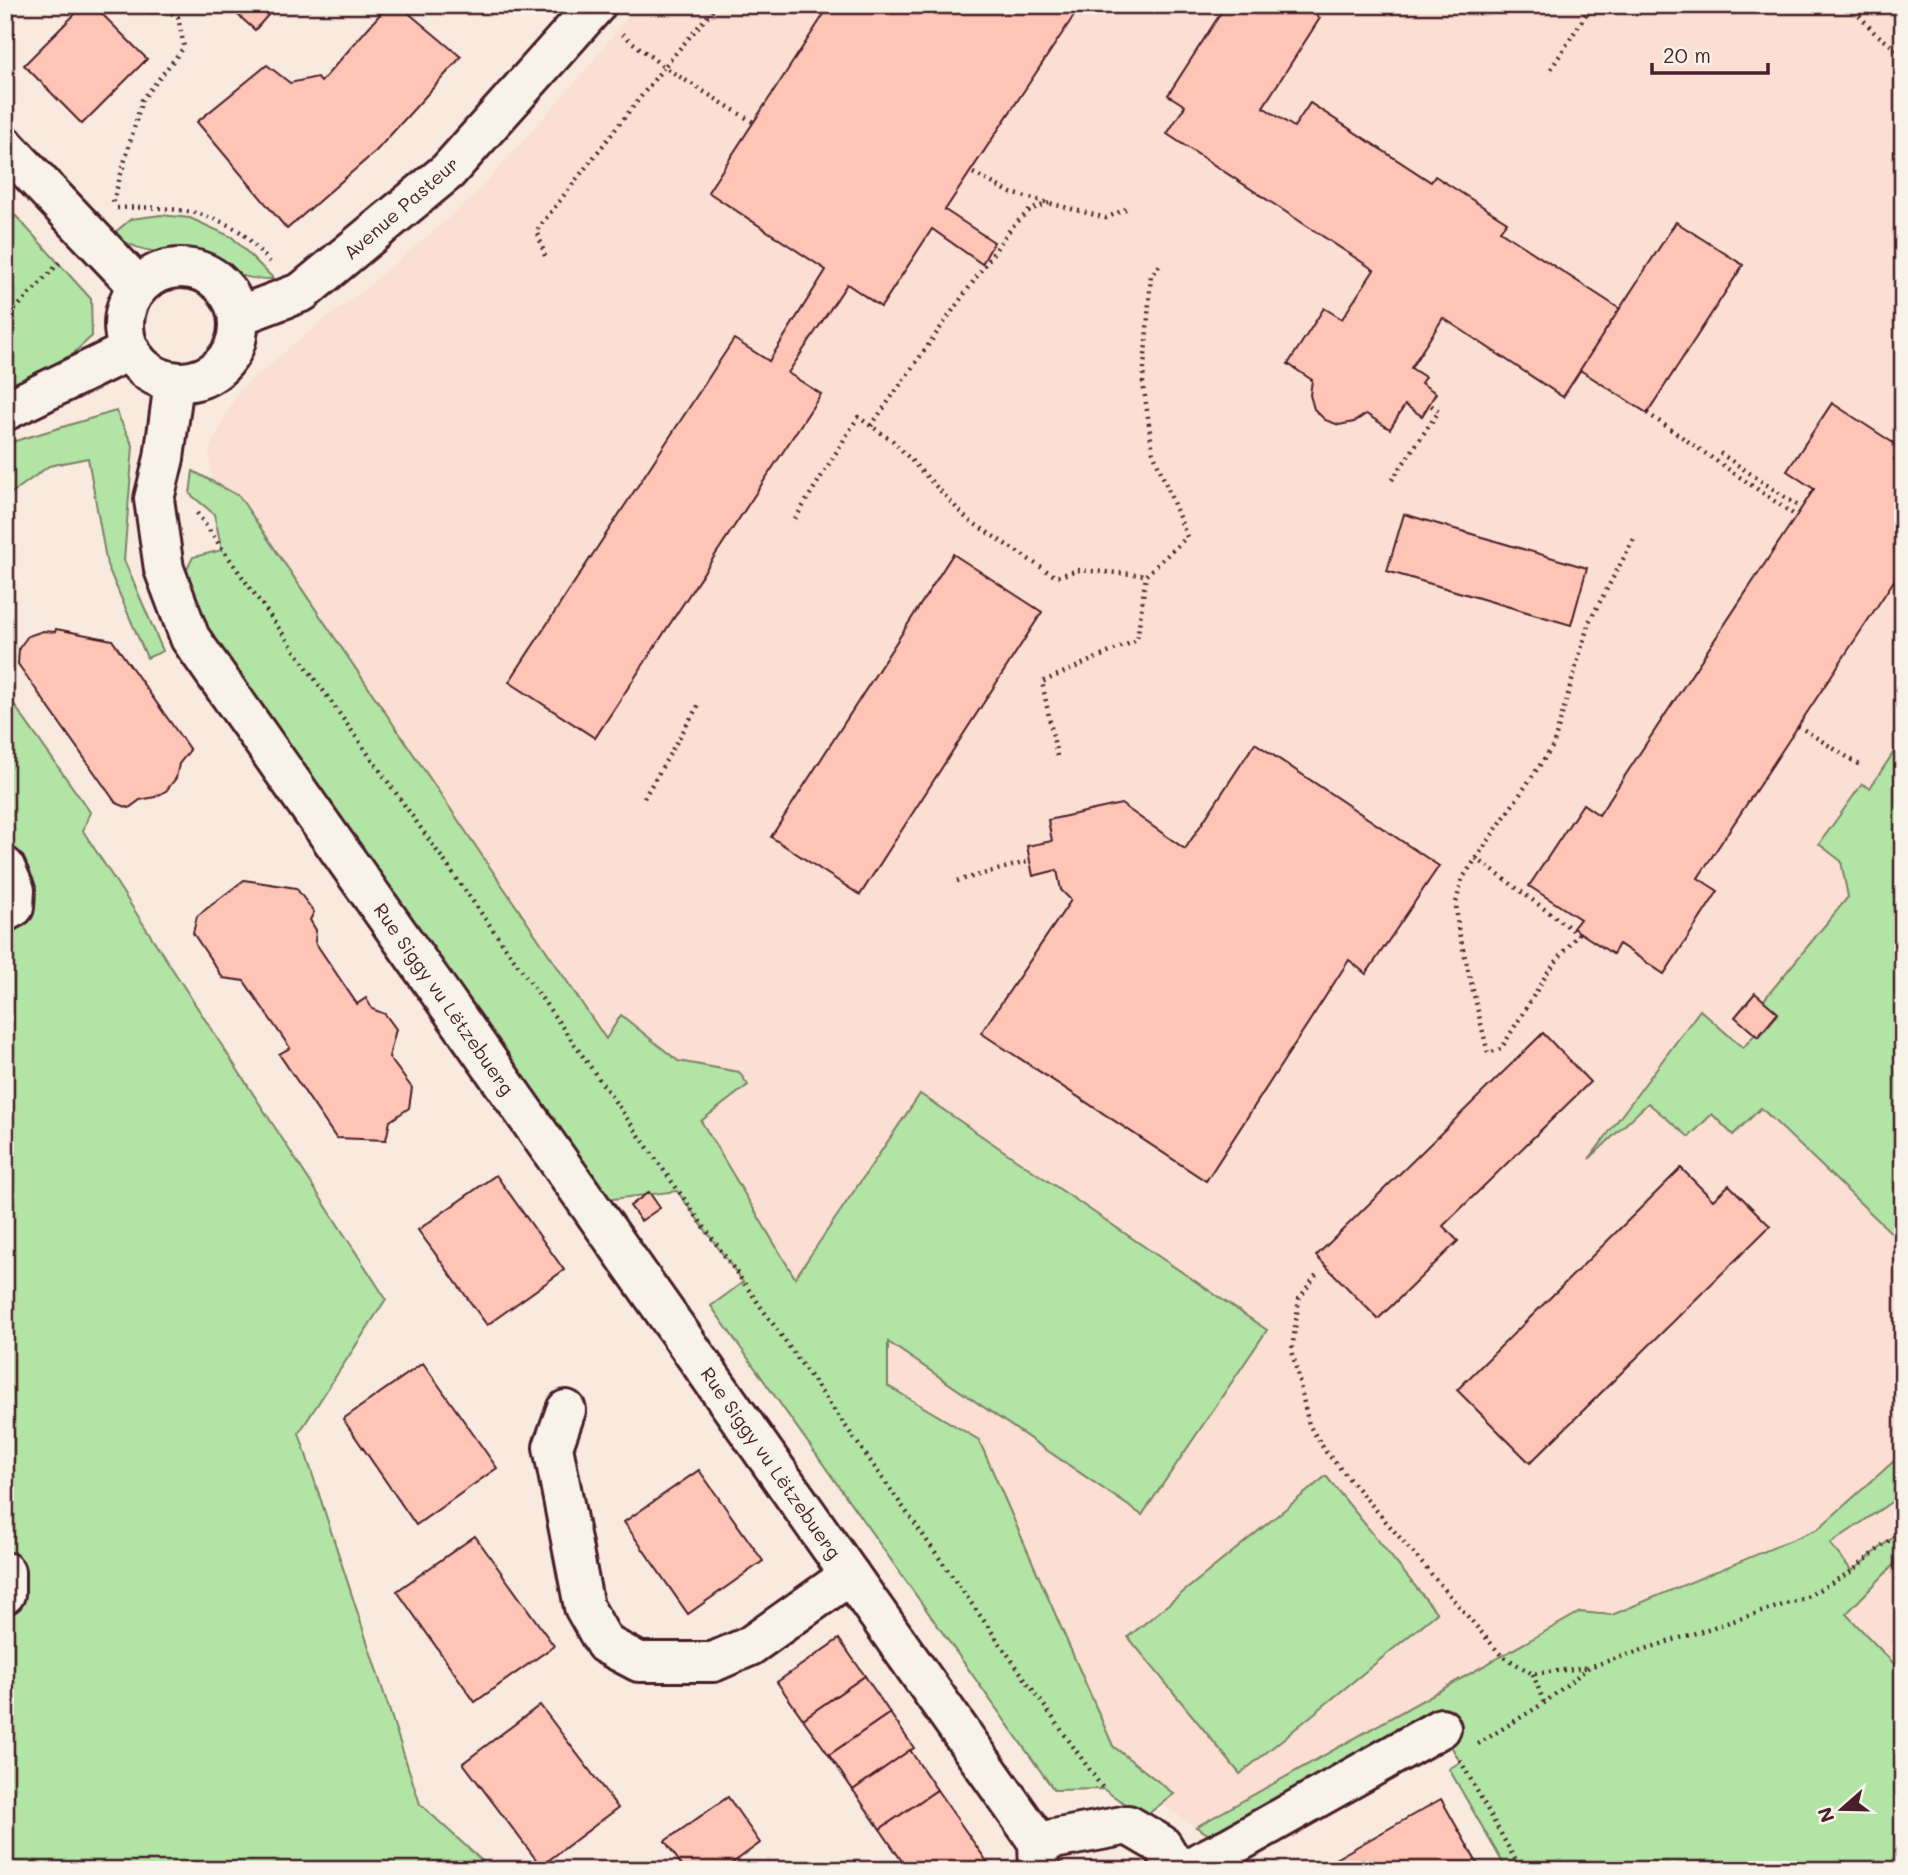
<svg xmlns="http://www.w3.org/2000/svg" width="1908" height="1875" viewBox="0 0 1908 1875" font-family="Mali,sans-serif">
  <rect width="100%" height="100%" fill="#f8eade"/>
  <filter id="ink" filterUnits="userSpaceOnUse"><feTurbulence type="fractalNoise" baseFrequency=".0143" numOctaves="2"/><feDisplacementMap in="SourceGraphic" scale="14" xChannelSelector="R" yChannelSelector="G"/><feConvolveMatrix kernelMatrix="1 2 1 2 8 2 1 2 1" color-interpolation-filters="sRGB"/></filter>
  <g filter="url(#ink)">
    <g fill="#fadfd2">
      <polygon points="637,5 1903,5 1903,738 1870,788 1863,784 1819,844 1841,861 1849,897 1764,1000 1778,1013 1758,1037 1755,1035 1744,1049 1699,1010 1593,1155 1648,1103 1712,1114 1733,1134 1761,1108 1903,1244 1903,1453 1818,1529 1612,1615 1580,1612 1196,1827 1098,1762 214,514 209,450 237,393 300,339 365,289 471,199 591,64"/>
      <polygon points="1903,1494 1903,1529 1852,1571 1830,1544"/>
      <polygon points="1903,1555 1903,1673 1846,1614"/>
    </g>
    <g fill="#b1e4a5" stroke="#7e8268" stroke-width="2">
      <path d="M161,215l29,3 42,19 42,42c-16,0 -30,0 -43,-9 -13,-7 -24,-18 -39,-20 -7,0 -15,2 -22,2 -22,1 -40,-5 -57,-18l18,-15z"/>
      <polygon points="16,216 91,299 92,336 75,352 78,359 5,392 5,227"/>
      <polygon points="116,411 133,446 124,560 163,651 147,658 107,565 88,458 49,466 5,498 5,444"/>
      <polygon points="193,471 239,496 606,1039 621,1015 678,1061 739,1072 748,1085 701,1121 795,1278 920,1094 1267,1330 1142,1515 888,1342 888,1386 979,1440 1113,1746 1174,1794 1144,1817 1103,1789 1054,1790 711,1306 743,1282 677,1191 605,1200 213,642 184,575 193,557 222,550 214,514 190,494"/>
      <polygon points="5,692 90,812 83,831 386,1299 299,1433 420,1804 492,1870 5,1870"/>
      <polygon points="1903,738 1903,1244 1761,1108 1733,1135 1712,1114 1689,1137 1648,1103 1589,1159 1700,1010 1743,1048 1755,1034 1759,1037 1778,1014 1763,1001 1848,897 1841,861 1819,844 1862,784 1870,788"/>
      <polygon points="1903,1453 1903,1494 1830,1544 1852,1571 1903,1529 1903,1555 1846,1614 1903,1673 1903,1870 1507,1870 1449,1769 1460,1762 1441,1728 1230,1847 1196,1827 1580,1612 1612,1615 1818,1529"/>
      <polygon points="1326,1476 1437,1613 1240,1774 1128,1637"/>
    </g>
    <g fill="#fec4b5" stroke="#4a1f2b" stroke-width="2">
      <polygon points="84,5 93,5 147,59 82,124 24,65"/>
      <polygon points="231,5 277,5 255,30 229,7"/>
      <polygon points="388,5 399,5 461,57 376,151 287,229 197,122 267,65 290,83 317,77 321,82"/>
      <polygon points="830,5 1075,5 1079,8 945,210 994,242 982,264 932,229 881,307 847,284 788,373 821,394 595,738 509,682 734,339 769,361 826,270 708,192"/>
      <polygon points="1226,5 1300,5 1320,18 1263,107 1294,127 1310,103 1431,182 1435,176 1507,222 1500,231 1620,309 1563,397 1443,318 1411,368 1425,377 1421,383 1436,393 1422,416 1405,405 1390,429 1366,414 1354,422 1339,425 1325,420 1314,409 1310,395 1312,380 1288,364 1324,308 1342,319 1374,270 1167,134 1185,106 1168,95"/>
      <polygon points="1676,222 1743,265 1647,413 1580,370"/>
      <polygon points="1832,403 1901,448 1894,459 1903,465 1903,567 1698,878 1718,891 1664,974 1619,944 1613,954 1573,928 1580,919 1529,886 1583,804 1599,815 1814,489 1787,471"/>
      <polygon points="1404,514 1587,568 1571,625 1387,571"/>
      <polygon points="953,554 1042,612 860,895 771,837"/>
      <polygon points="56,629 112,640 190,750 179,764 176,778 166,791 155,797 140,800 129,808 116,803 18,664 19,648 28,636 43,631 55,632"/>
      <polygon points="1255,743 1439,866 1366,974 1349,960 1206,1181 981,1033 1071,900 1061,890 1057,870 1033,876 1027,846 1052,841 1048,820 1121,804 1185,849"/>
      <polygon points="244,880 296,888 314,912 310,920 316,930 315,942 357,1004 366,998 372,1009 385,1014 396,1029 389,1057 412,1088 409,1108 390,1121 386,1140 336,1138 279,1054 290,1048 244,981 223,978 193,933 197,916"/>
      <polygon points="1755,993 1778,1013 1758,1037 1735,1017"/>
      <polygon points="1543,1033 1590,1082 1443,1226 1458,1241 1378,1319 1316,1256"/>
      <polygon points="1681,1168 1713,1200 1729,1185 1770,1226 1530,1463 1457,1390"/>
      <polygon points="496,1175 564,1270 487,1325 418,1230"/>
      <polygon points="649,1192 660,1208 641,1221 630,1206"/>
      <polygon points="423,1363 497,1468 416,1525 343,1419"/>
      <polygon points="699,1470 763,1561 688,1614 624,1522"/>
      <polygon points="475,1536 554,1646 475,1702 397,1591"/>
      <polygon points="839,1639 865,1676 803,1719 777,1682"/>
      <polygon points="865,1676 890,1713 829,1755 803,1719"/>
      <polygon points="540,1705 618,1808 541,1866 463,1763"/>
      <polygon points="890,1713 914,1748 853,1790 829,1755"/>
      <polygon points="910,1750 937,1790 880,1829 853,1790"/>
      <polygon points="937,1790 988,1863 978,1870 908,1870 880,1829"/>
      <polygon points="728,1797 760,1843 723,1870 685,1870 665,1841"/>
      <polygon points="1441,1799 1481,1870 1316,1870"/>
    </g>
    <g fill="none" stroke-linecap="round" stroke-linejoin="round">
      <g stroke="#4a1f2b" stroke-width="44">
        <g id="minor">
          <polyline points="5,146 138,286"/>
          <circle cx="181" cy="325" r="57"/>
          <polyline points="238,316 302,292 448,171 596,5"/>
          <polyline points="174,382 164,458 154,499 164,569 190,638 1038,1842 1039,1870"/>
          <polyline points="5,411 130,350"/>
          <polyline points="5,867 15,890 14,907 5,912"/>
          <polyline points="566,1410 553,1447 584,1607 605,1644 639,1662 713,1662 750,1646 850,1575"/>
          <polyline points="5,1572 5,1594"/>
          <polyline points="1038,1842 1128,1825 1162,1845 1177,1870"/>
          <polyline points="1184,1870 1230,1847 1441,1728"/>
        </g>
      </g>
      <g stroke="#4a1f2b" stroke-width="4.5" stroke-dasharray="2 5" stroke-linecap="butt">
        <polyline points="1850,5 1874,32 1903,55"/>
        <polyline points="622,34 664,67 717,5"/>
        <polyline points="1551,69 1592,5"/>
        <polyline points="973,173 1011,193 1106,218 1128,208"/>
        <polyline points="113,202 142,100 184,47 178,17 157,5"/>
        <path d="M117,208c42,-2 85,0 122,23 11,8 21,21 31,31"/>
        <polyline points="545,256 537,230 664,67 753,122"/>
        <polyline points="5,320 61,261"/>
        <polyline points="1647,413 1796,516"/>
        <polyline points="871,426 1011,228 1030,210 1049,203"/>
        <polyline points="1720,453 1801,508"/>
        <polyline points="1392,480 1439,411 1429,404"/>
        <polyline points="197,513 1104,1790"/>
        <polyline points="795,519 858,417 893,441 967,519 1056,577 1078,570 1146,575"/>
        <polyline points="1798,726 1863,767"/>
        <polyline points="1057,756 1042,682 1137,640 1146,575 1187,537 1153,452 1143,383 1151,275 1162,263"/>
        <polyline points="644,798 699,704"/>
        <polyline points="1476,858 1578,934 1548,972 1501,1049 1488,1053 1458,928 1456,903 1462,879 1553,746 1589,622 1634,539"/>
        <polyline points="957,881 1030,861"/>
        <polyline points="1316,1275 1299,1299 1292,1350 1309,1425 1326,1452 1501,1655 1533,1674 1589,1667"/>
        <polyline points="1533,1674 1544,1703"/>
        <polyline points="1478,1744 1544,1703 1589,1667 1805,1598 1852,1571 1903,1529"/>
        <polyline points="1460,1760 1521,1870"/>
      </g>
      <use href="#minor" stroke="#f7f3e8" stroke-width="38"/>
    </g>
  </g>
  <g text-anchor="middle" stroke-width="6" stroke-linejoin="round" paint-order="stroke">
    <g font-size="19" fill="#4a1f2b" stroke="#f7f3e8">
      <text transform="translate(401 208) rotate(-41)" y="7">Avenue Pasteur</text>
      <text transform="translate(444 999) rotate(55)" y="7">Rue Siggy vu Lëtzebuerg</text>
      <text transform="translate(771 1463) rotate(55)" y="7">Rue Siggy vu Lëtzebuerg</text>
    </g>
  </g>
  <rect width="1908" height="1875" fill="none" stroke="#f7f3e8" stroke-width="28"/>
  <rect x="14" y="14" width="1880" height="1847" fill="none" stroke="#4a1f2b" stroke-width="2.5" filter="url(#ink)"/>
  <g transform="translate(1842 1809) rotate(250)" stroke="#f7f3e8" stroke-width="5" paint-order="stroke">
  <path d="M0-5L12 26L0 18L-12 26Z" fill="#4a1f2b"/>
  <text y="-10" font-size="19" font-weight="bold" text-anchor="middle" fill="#4a1f2b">N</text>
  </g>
  <path d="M1652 63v10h116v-10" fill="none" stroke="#4a1f2b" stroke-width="3.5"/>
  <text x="1663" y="63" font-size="21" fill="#4a1f2b" stroke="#f7f3e8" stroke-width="5" paint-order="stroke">20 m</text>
</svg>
